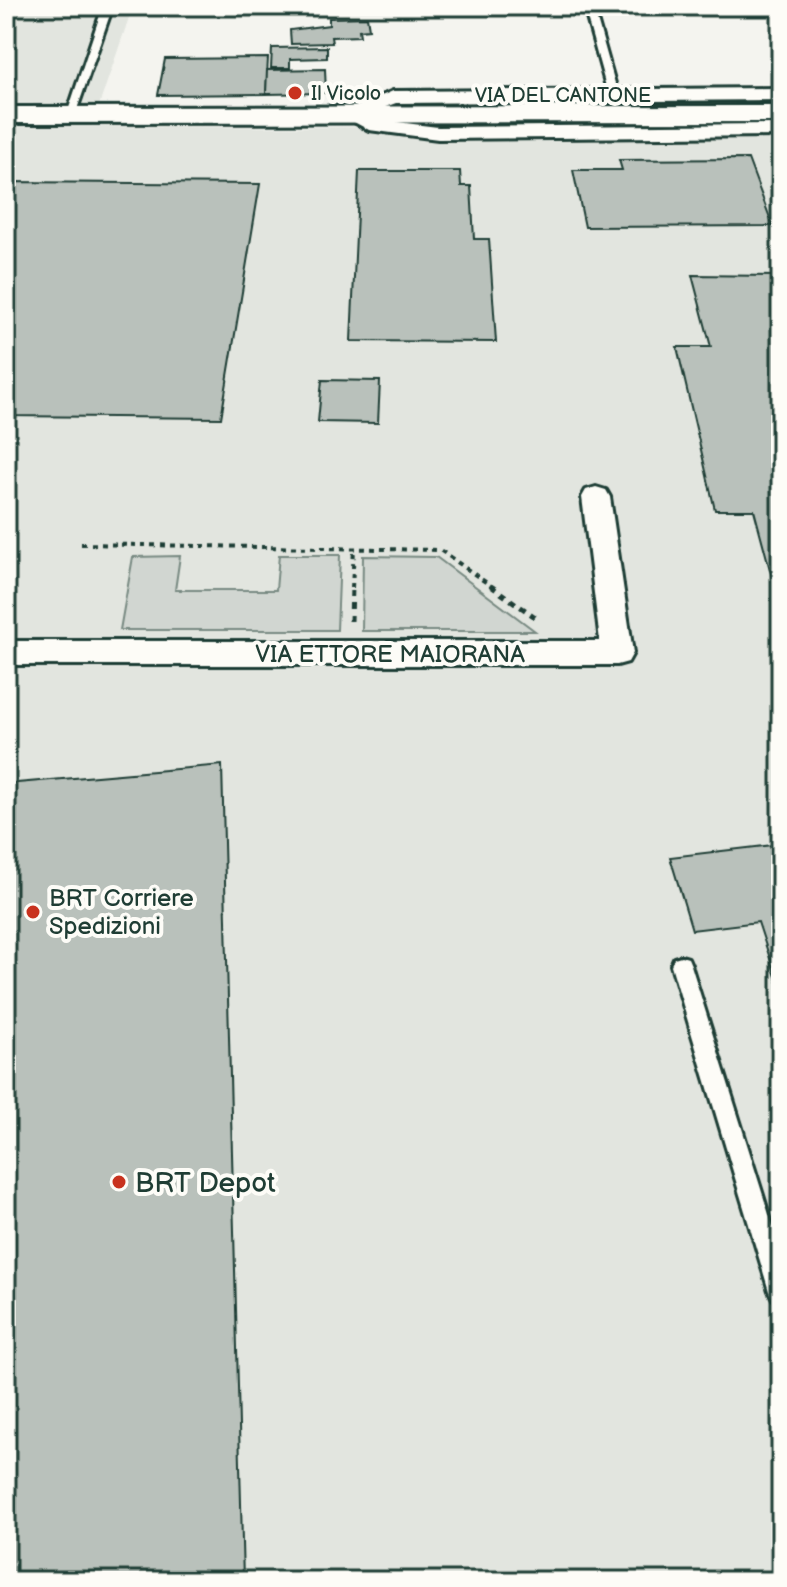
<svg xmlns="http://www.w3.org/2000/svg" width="787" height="1587" viewBox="0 0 787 1587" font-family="'Balsamiq Sans',sans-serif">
  <rect width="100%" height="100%" fill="#f4f4ef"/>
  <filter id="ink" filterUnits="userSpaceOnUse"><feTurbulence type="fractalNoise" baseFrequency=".0125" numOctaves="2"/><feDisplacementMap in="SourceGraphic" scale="16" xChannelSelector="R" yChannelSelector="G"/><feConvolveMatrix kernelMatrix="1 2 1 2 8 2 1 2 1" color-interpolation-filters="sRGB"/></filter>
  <g filter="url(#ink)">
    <polygon fill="#e2e5df" points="6,6 133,6 92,126 781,129 781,1581 6,1581"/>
    <g fill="#d1d6d1" stroke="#788a82" stroke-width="2">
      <polygon points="279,555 340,555 337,630 120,630 133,557 180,556 175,590 276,590"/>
      <polygon points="363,556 436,557 535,631 362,631"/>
    </g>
    <g fill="#b9c1bb" stroke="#1f3d34" stroke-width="2">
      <polygon points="367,17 369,29 359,30 360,36 331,37 332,43 291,44 290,30 329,25 329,18"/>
      <polygon points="327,47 327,58 290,59 290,68 271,68 272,48"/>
      <polygon points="268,58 266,94 158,95 165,59"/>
      <polygon points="325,69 326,93 266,94 267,70"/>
      <polygon points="748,159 773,226 585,227 573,170 622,170 619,160"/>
      <polygon points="359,171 460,171 461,186 471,186 474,239 489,239 496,342 351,341"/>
      <polygon points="6,182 260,184 221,418 6,416"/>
      <polygon points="692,275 781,276 781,611 754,510 715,510 677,347 711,347"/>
      <polygon points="322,380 380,381 378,423 318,422"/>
      <polygon points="222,765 243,1581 6,1581 6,784"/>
      <polygon points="781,844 781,992 758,922 692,930 670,857"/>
    </g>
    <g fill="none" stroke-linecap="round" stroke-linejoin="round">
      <g stroke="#1f3d34" stroke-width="6">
        <g id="service">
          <polygon points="103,6 113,6 75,115 66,117"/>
          <polygon points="611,6 594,9 618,94 613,97 608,94 584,7"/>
          <polygon points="681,956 688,958 691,965 781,1253 781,1303 773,1299 769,1291 671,965 674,958"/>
        </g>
      </g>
      <g stroke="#1f3d34" stroke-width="6">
        <g id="minor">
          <polygon points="781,88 781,100 396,103 366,114 380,120 438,127 781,124 781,136 438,139 369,130 339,114 393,91"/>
          <polygon points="596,487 606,490 610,497 633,653 628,662 617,665 6,665 6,641 600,641 582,497 586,490"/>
        </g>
      </g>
      <g stroke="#1f3d34" stroke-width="6">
        <polygon id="tertiary" points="781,106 781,122 6,123 6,107"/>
      </g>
      <g stroke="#1f3d34" stroke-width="4" stroke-dasharray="5 5" stroke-linecap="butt">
        <polyline points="81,544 440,550 494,588"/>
        <polyline points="352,588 354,548"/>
      </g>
      <g stroke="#1f3d34" stroke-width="5" stroke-dasharray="6 6" stroke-linecap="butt">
        <polyline points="491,586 538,619"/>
        <polyline points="351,621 352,586"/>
      </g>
      <use href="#service" fill="#fdfcf7" fill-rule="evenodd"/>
      <use href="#minor" fill="#fdfcf7" fill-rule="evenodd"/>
      <use href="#tertiary" fill="#fdfcf7" fill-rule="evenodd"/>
    </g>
  </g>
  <g fill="#c8321e" stroke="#fdfcf7" stroke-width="3">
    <circle cx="295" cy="93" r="8"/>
    <circle cx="33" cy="912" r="8"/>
    <circle cx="119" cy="1182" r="8"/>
  </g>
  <g text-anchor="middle" stroke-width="8" stroke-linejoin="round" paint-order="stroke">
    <g font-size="20" fill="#1f3d34" stroke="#fdfcf7" text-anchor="start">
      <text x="311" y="100">Il Vicolo</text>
    </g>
    <g font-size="20" fill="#1f3d34" stroke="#fdfcf7">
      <text x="563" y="102">VIA DEL CANTONE</text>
    </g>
    <g font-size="24" fill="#1f3d34" stroke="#fdfcf7">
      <text x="390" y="662">VIA ETTORE MAIORANA</text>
    </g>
    <g font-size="24" fill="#1f3d34" stroke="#fdfcf7" text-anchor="start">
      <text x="49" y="906">BRT Corriere<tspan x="49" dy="28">Spedizioni</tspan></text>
    </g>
    <g font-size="28" fill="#1f3d34" stroke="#fdfcf7" text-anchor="start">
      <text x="135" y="1192">BRT Depot</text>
    </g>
  </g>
  <rect width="787" height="1587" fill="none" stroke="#fdfcf7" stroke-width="32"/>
  <rect x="16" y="16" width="755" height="1555" fill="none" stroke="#1f3d34" stroke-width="3" filter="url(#ink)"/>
</svg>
